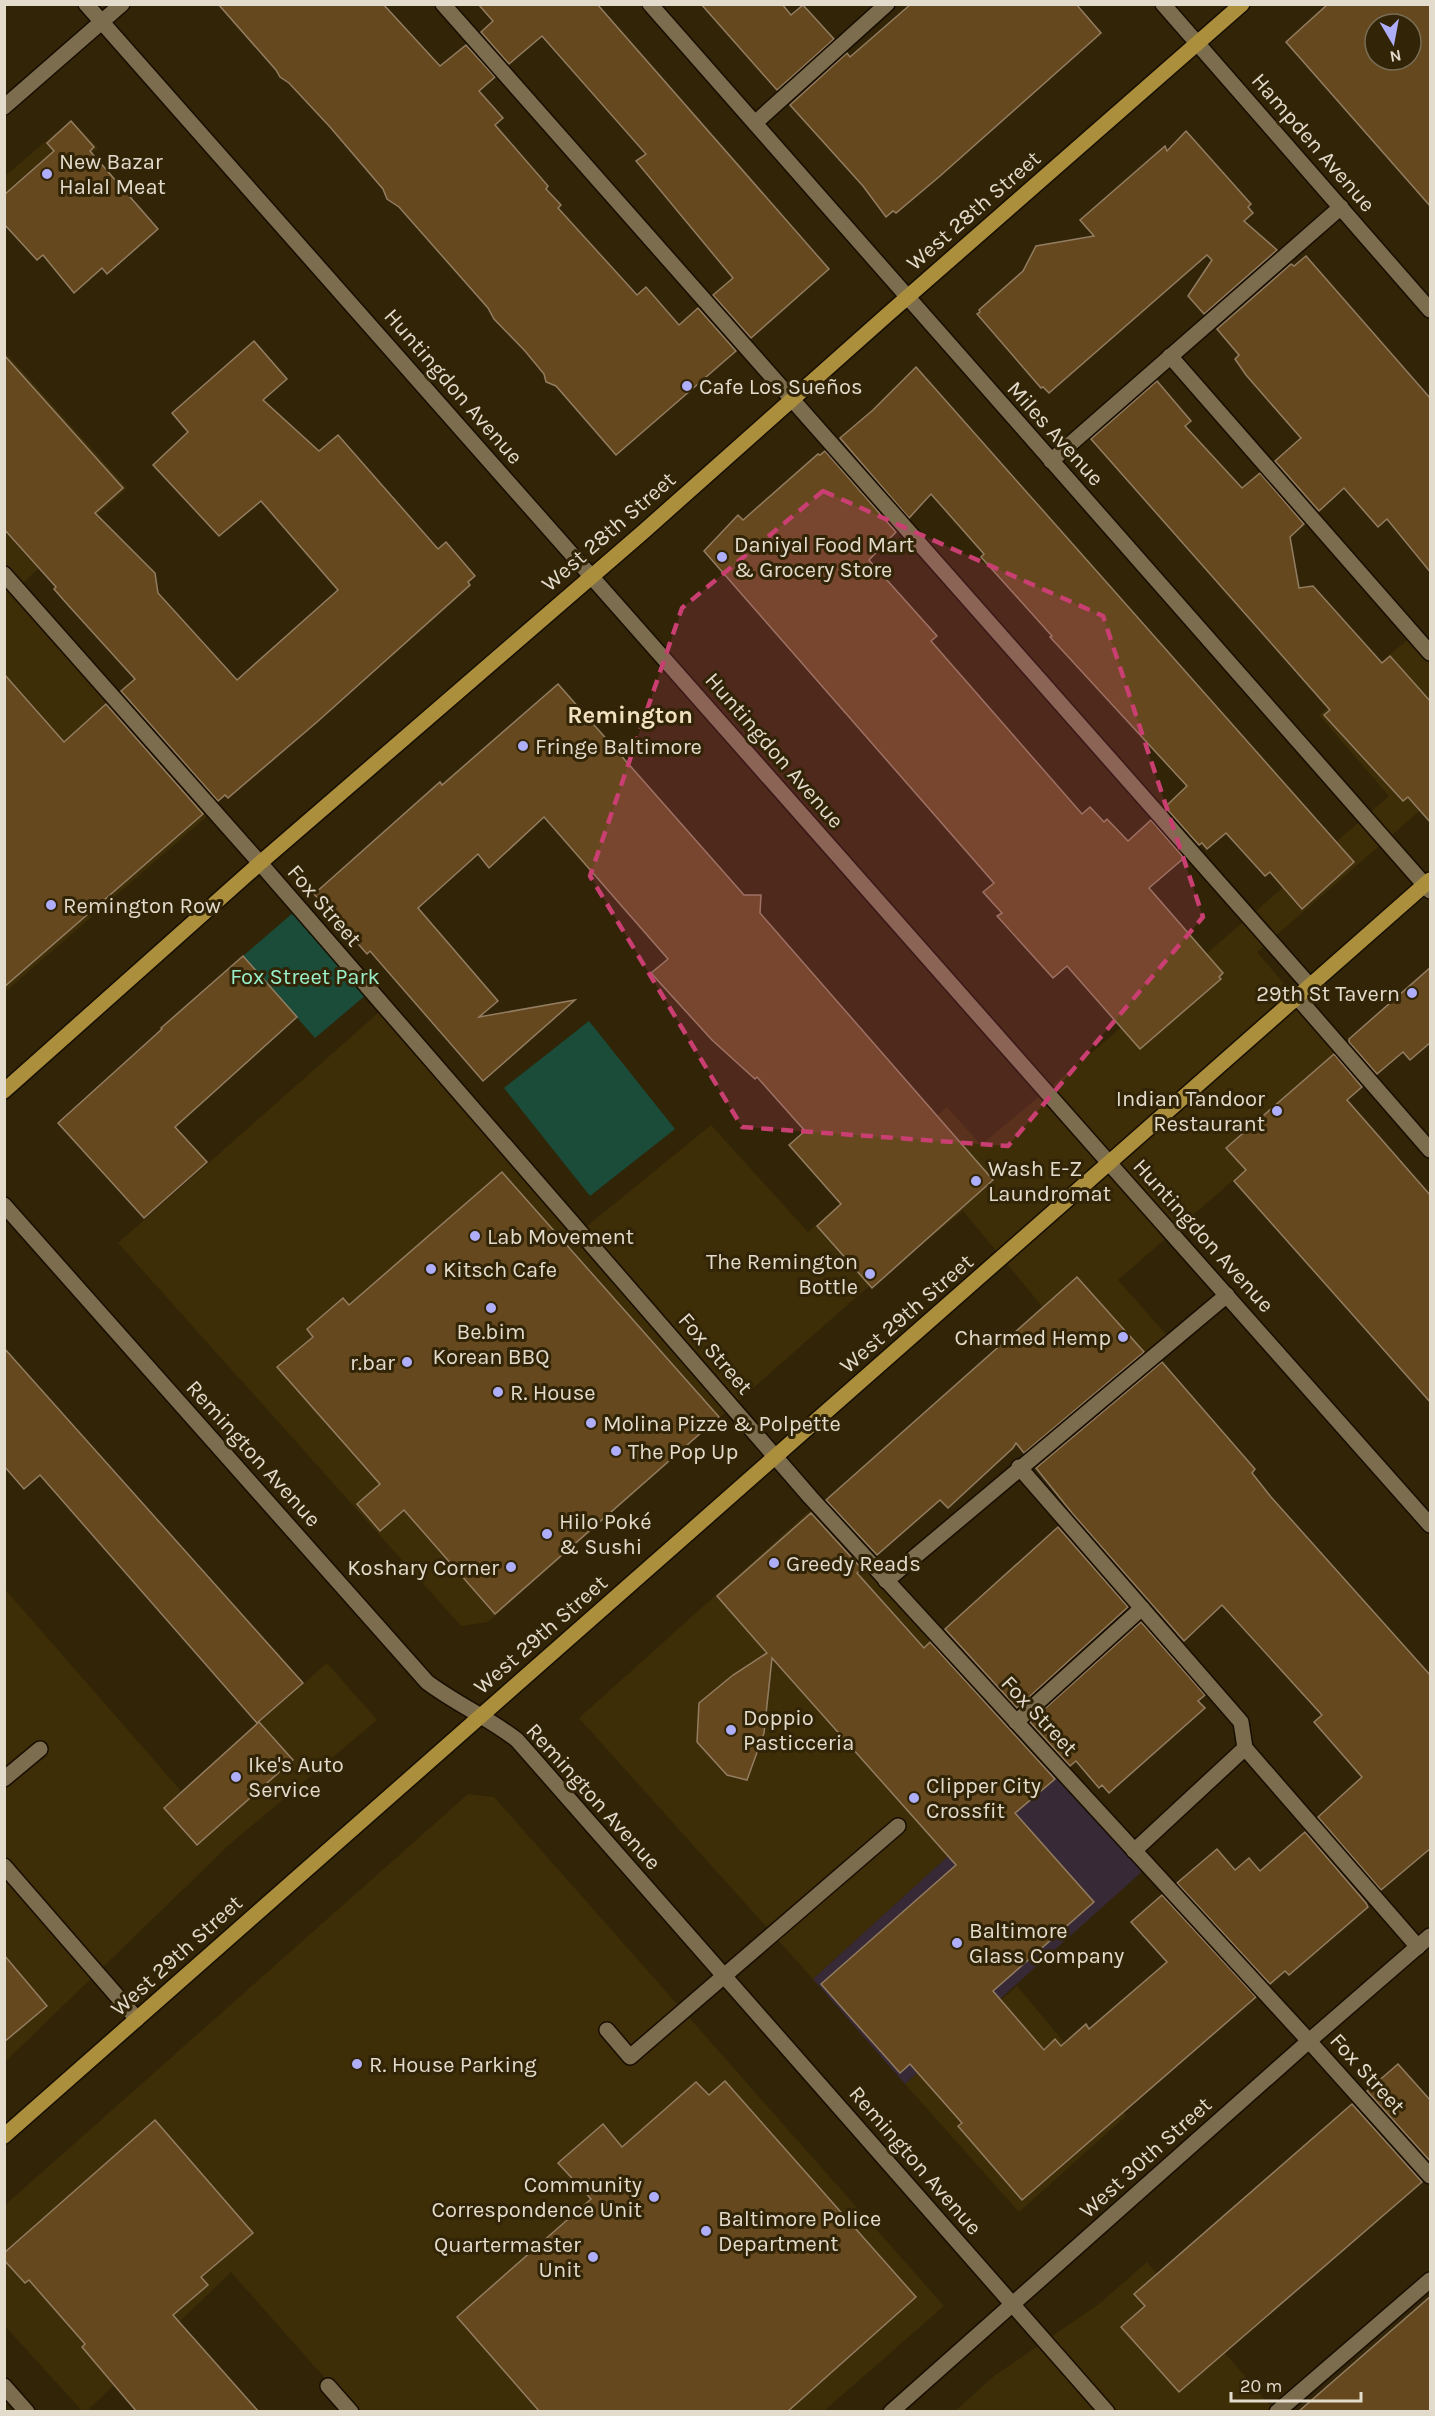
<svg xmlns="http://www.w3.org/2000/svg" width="1435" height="2416" viewBox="0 0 1435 2416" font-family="Karla,sans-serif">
  <rect width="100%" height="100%" fill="#312407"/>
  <g fill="#3e2e07">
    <polygon points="71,120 98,148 5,230 5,176"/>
    <polygon points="4,351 127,488 17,588 213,811 5,992"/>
    <polygon points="1414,634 1430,653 1430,802 1257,952 1359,1071 1118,1280 1172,1341 1114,1393 963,1211 861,1293 488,1622 461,1626 118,1243 386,1006 581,1231 711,1125 808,1232 947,1107 981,1145 1109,1038 1389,796 1319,715"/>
    <polygon points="817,1504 1047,1766 813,1979 579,1718"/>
    <polygon points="4,1588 181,1791 327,1663 377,1720 229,1845 5,2062"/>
    <polygon points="468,1794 494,1797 944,2306 824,2411 354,2411 231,2272 87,2411 82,2411 5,2326 4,2206"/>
    <polygon points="1017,1986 1126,2116 1019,2212 905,2084"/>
    <polygon points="1147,2262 1273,2409 1269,2412 954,2412 994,2376 1099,2304"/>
  </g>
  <polygon fill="#372935" points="1047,1766 1145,1869 905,2084 813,1979"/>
  <g fill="#1a4c39">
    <polygon points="294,912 366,995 315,1038 243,956"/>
    <polygon points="589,1021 675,1129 590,1196 504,1088"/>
  </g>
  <g fill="#65481d" stroke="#937d62" stroke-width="1.5" fill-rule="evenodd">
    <polygon points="218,4 383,4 440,66 466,45 495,77 479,91 503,118 495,125 548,186 546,189 561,205 558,208 637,295 646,287 679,325 698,308 736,351 616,455 556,386 546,382 544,374 525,351 494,319 488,308 399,207 387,199 383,189 330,127 289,83 280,77 276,70"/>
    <polygon points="478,4 597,4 829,269 751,338 713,295 733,278 636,161 646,154 542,36 509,64 481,32 493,21"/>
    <polygon points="701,4 782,4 791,15 803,5 834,39 777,90"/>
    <polygon points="911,4 1076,4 1101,33 940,176 896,213 893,211 886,217 863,186 790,105 847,53 850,57"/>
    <path d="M1328,4h103v203l-145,-165zM1375,24h36v36h-36z"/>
    <polygon points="71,121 94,147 90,151 158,229 107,274 102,268 74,293 43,255 37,260 4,224 4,195 54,151 47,143"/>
    <polygon points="1186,131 1251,204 1248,207 1253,213 1244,221 1277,250 1204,314 1188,296 1212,260 1207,255 1049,393 1043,387 1041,388 977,314 980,312 979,310 1023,271 1036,246 1094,236 1080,220 1165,146 1167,151"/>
    <polygon points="1306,256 1431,399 1431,573 1387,519 1378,527 1344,488 1319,511 1275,461 1301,438 1246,375 1235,359 1239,355 1217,329 1291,264 1294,266"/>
    <polygon points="254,341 287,379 263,400 319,451 338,435 438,549 446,542 475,576 468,582 470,585 317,722 228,798 225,795 218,801 121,691 135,679 68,605 54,589 56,587 4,529 4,355 123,488 95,513 155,573 158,593 237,680 338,590 261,501 219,536 153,465 188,432 172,413"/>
    <polygon points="916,367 1354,862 1302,909 1270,872 1265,876 1226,833 1207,849 1202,843 1199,845 1165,807 1187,786 1050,637 1052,636 981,557 984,554 931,494 909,518 840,438 873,410"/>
    <polygon points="1157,381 1191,421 1185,426 1242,488 1260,473 1304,524 1290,537 1299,588 1313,586 1382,663 1390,656 1431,702 1431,823 1408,797 1403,801 1324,715 1330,710 1091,439"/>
    <polygon points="825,451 896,532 869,560 937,636 931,641 1082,814 1090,807 1104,822 1107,819 1128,841 1151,820 1184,858 1149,888 1223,973 1219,977 1221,979 1140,1049 1067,966 1053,978 997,916 1002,913 983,892 994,883 704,551 738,515 743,520 818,454 820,455"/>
    <polygon points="4,674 64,742 106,704 203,814 4,987"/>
    <polygon points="558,684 744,895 761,895 760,913 993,1180 872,1288 817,1226 841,1204 789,1145 805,1131 757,1077 755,1079 712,1040 651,973 668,959 544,817 489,868 478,854 418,908 498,1001 479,1017 575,1000 483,1081 370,951 367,954 314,894 440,782 442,785"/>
    <polygon points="243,956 297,1017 175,1127 207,1162 144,1218 58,1123 162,1029 161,1028"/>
    <polygon points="1431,967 1431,1042 1410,1060 1403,1052 1377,1074 1349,1042 1349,1039"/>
    <polygon points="1334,1054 1362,1087 1347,1100 1431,1196 1431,1403 1234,1181 1246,1170 1226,1148"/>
    <polygon points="502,1172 719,1417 495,1614 404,1510 380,1531 357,1504 380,1484 277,1367 313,1337 307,1329 343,1298 349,1305"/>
    <polygon points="1077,1277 1144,1352 1024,1453 1016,1443 1013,1448 948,1508 940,1500 877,1555 826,1500"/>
    <polygon points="4,1348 303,1683 257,1723 40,1475 24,1489 4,1466"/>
    <polygon points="1162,1362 1255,1469 1252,1473 1271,1497 1431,1676 1431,1848 1381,1890 1318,1817 1362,1777 1314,1722 1322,1715 1222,1605 1184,1641 1072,1513 1036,1468"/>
    <polygon points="811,1513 862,1569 857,1573 924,1648 930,1642 1055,1779 1015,1813 1094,1902 993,1991 1044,2050 1055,2039 1061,2046 1086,2024 1089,2029 1167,1962 1131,1922 1162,1895 1256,1997 1022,2200 958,2126 962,2123 910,2064 900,2073 821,1984 956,1865 772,1658 764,1733 747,1780 727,1775 697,1742 699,1703 733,1675 767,1653 717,1596"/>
    <polygon points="1058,1527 1128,1607 1017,1708 945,1629"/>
    <polygon points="1141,1622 1205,1695 1198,1701 1205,1708 1109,1793 1102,1785 1099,1788 1076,1761 1070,1766 1030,1722"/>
    <polygon points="259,1722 293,1760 197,1845 164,1808"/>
    <polygon points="1305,1832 1366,1903 1368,1907 1289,1975 1285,1971 1270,1984 1177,1883 1217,1849 1235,1870 1249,1858 1260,1871"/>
    <polygon points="4,1955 47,2006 4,2042"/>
    <polygon points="1398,2064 1431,2101 1431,2162 1367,2091"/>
    <polygon points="725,2081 916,2297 787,2412 540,2412 457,2317 591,2199 558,2163 603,2124 622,2147 696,2082 709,2095"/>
    <polygon points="1352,2104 1422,2182 1179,2392 1121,2327 1145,2306 1134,2294"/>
    <polygon points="155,2120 253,2233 201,2277 208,2285 173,2315 259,2412 137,2412 82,2347 85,2344 29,2280 25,2283 4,2260 4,2253"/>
    <polygon points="1431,2296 1431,2412 1298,2412"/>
  </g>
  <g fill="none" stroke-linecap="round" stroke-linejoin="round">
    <g stroke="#170e00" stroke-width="18">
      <g id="service">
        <polyline points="443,4 1310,986"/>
        <polyline points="755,123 887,4"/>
        <polyline points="1170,356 1430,653"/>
        <polyline points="1051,461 1341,207"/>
        <polyline points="4,574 260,863 811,1498 1309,2041 1430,2176"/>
        <polyline points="1297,997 1430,1150"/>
        <polyline points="1019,1467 1241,1722 1245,1748 1134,1851"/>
        <polyline points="886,1581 1227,1295"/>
        <polyline points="1016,1722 1142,1608"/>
        <polyline points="1245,1748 1418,1947"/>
        <polyline points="4,1779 40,1749"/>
        <polyline points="607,2030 630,2057 898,1826"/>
        <polyline points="328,2386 351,2412"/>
        <polyline points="1277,2412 1430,2280"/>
      </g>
    </g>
    <g stroke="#170e00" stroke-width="18">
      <g id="minor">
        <polyline points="650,4 1430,891"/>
        <polyline points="1163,4 1430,310"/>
        <polyline points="4,107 122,4"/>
        <polyline points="1110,1164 1430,1525"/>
        <polyline points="4,1866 137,2019"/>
        <polyline points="4,2386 27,2412"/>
        <polyline points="891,2412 1309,2041 1430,1936"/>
      </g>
    </g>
    <g stroke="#170e00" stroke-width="18">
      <path id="tertiary" d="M4,1205l423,477c29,22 62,36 90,58l590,672"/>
    </g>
    <g stroke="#170e00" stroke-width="18">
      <polyline id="secondary" points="86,4 1110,1164"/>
    </g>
    <g stroke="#170e00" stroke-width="18">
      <g id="primary">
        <polyline points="4,1091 260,863 642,533 887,315 1242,4"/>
        <polyline points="4,2136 1430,880"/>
      </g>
    </g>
    <use href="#service" stroke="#7c6d4f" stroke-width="15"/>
    <use href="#minor" stroke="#7c6d4f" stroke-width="15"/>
    <use href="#tertiary" stroke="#7c6d4f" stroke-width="15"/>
    <use href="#secondary" stroke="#7c6d4f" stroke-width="15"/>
    <use href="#primary" stroke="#ab8f3c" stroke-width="15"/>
  </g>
  <path fill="#c93f71" fill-opacity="0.2" stroke="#c93f71" stroke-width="4.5" stroke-dasharray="12 8" stroke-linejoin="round" d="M823,491l280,125 100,301 -195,229 -266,-19 -152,-251 92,-268z"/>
  <g fill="#aeaefa" stroke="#312407" stroke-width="2">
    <circle cx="47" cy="174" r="6"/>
    <circle cx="687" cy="386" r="6"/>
    <circle cx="722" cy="557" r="6"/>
    <circle cx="523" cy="746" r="6"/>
    <circle cx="51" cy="905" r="6"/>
    <circle cx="1412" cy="993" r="6"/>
    <circle cx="1277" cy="1111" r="6"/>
    <circle cx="976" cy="1181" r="6"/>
    <circle cx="475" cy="1236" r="6"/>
    <circle cx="431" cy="1269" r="6"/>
    <circle cx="870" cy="1274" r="6"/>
    <circle cx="491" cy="1308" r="6"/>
    <circle cx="1123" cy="1337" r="6"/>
    <circle cx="407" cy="1362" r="6"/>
    <circle cx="498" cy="1392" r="6"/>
    <circle cx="591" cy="1423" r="6"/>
    <circle cx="616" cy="1451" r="6"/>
    <circle cx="547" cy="1534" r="6"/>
    <circle cx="774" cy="1563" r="6"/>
    <circle cx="511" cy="1567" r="6"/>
    <circle cx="731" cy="1730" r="6"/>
    <circle cx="236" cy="1777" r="6"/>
    <circle cx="914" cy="1798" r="6"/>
    <circle cx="957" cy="1943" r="6"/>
    <circle cx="357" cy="2064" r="6"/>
    <circle cx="654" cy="2197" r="6"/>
    <circle cx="706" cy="2231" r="6"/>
    <circle cx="593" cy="2257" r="6"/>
  </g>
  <g text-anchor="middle" stroke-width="6" stroke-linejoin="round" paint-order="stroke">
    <g font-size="22" fill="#e3dbcb" stroke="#312407">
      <text transform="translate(1314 142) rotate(49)" y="8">Hampden Avenue</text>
      <text transform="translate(973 210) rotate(-41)" y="8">West 28th Street</text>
      <text transform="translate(454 386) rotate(49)" y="8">Huntingdon Avenue</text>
      <text transform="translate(1056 433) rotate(48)" y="8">Miles Avenue</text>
      <text transform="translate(608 531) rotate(-41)" y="8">West 28th Street</text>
      <text transform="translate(775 750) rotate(49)" y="8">Huntingdon Avenue</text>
      <text transform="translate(325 905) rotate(49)" y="8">Fox Street</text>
      <text transform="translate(1204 1235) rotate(48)" y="8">Huntingdon Avenue</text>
      <text transform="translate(906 1313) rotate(-41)" y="8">West 29th Street</text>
      <text transform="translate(716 1353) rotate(49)" y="8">Fox Street</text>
      <text transform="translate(254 1453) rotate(48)" y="8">Remington Avenue</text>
      <text transform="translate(540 1634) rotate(-41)" y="8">West 29th Street</text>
      <text transform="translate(1040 1715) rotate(47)" y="8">Fox Street</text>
      <text transform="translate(594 1796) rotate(48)" y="8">Remington Avenue</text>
      <text transform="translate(176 1955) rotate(-42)" y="8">West 29th Street</text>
      <text transform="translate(1368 2073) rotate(48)" y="8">Fox Street</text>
      <text transform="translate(1145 2157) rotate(-42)" y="8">West 30th Street</text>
      <text transform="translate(916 2160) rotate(49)" y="8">Remington Avenue</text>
    </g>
    <g font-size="22" fill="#e3dbcb" stroke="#312407" text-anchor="start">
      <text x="59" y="169">New Bazar<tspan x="59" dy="25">Halal Meat</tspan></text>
      <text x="699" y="394">Cafe Los Sueños</text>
      <text x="734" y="552">Daniyal Food Mart<tspan x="734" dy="25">&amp; Grocery Store</tspan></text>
      <text x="535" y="754">Fringe Baltimore</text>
      <text x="63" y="913">Remington Row</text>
      <text x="1400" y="1001" text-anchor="end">29th St Tavern</text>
      <text x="1265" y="1106" text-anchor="end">Indian Tandoor<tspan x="1265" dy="25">Restaurant</tspan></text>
      <text x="988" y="1176">Wash E-Z<tspan x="988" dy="25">Laundromat</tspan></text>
      <text x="487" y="1244">Lab Movement</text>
      <text x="858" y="1269" text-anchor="end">The Remington<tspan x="858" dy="25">Bottle</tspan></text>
      <text x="443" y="1277">Kitsch Cafe</text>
      <text x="491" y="1339" text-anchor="middle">Be.bim<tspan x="491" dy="25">Korean BBQ</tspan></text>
      <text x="1111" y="1345" text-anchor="end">Charmed Hemp</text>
      <text x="395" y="1370" text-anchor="end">r.bar</text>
      <text x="510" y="1400">R. House</text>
      <text x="603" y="1431">Molina Pizze &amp; Polpette</text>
      <text x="628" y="1459">The Pop Up</text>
      <text x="559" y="1529">Hilo Poké<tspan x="559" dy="25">&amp; Sushi</tspan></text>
      <text x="786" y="1571">Greedy Reads</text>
      <text x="499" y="1575" text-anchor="end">Koshary Corner</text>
      <text x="743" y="1725">Doppio<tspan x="743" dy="25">Pasticceria</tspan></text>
      <text x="248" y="1772">Ike's Auto<tspan x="248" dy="25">Service</tspan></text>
      <text x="926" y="1793">Clipper City<tspan x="926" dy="25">Crossfit</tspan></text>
      <text x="969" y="1938">Baltimore<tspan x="969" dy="25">Glass Company</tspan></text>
      <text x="369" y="2072">R. House Parking</text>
      <text x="642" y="2192" text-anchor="end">Community<tspan x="642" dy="25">Correspondence Unit</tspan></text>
      <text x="718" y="2226">Baltimore Police<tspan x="718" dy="25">Department</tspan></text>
      <text x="581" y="2252" text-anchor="end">Quartermaster<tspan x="581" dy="25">Unit</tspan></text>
    </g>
    <g font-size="22" fill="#99f0ca" stroke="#312407">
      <text x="305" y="984">Fox Street Park</text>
    </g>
    <g font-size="24" font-weight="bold" fill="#f1e1bf" stroke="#312407">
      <text x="630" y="723">Remington</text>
    </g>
  </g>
  <rect width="1435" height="2416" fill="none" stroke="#e3dbcb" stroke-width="12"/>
  <g transform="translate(1393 42) rotate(170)"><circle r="28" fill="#312407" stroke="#786d55" stroke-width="1.5"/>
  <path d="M0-4.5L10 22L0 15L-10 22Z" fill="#aeaefa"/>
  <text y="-9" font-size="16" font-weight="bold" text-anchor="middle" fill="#e3dbcb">N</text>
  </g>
  <path d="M1231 2392v9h130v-9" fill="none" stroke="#e3dbcb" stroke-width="3"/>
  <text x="1240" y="2392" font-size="18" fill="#e3dbcb" stroke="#312407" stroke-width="4.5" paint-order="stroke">20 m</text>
</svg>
